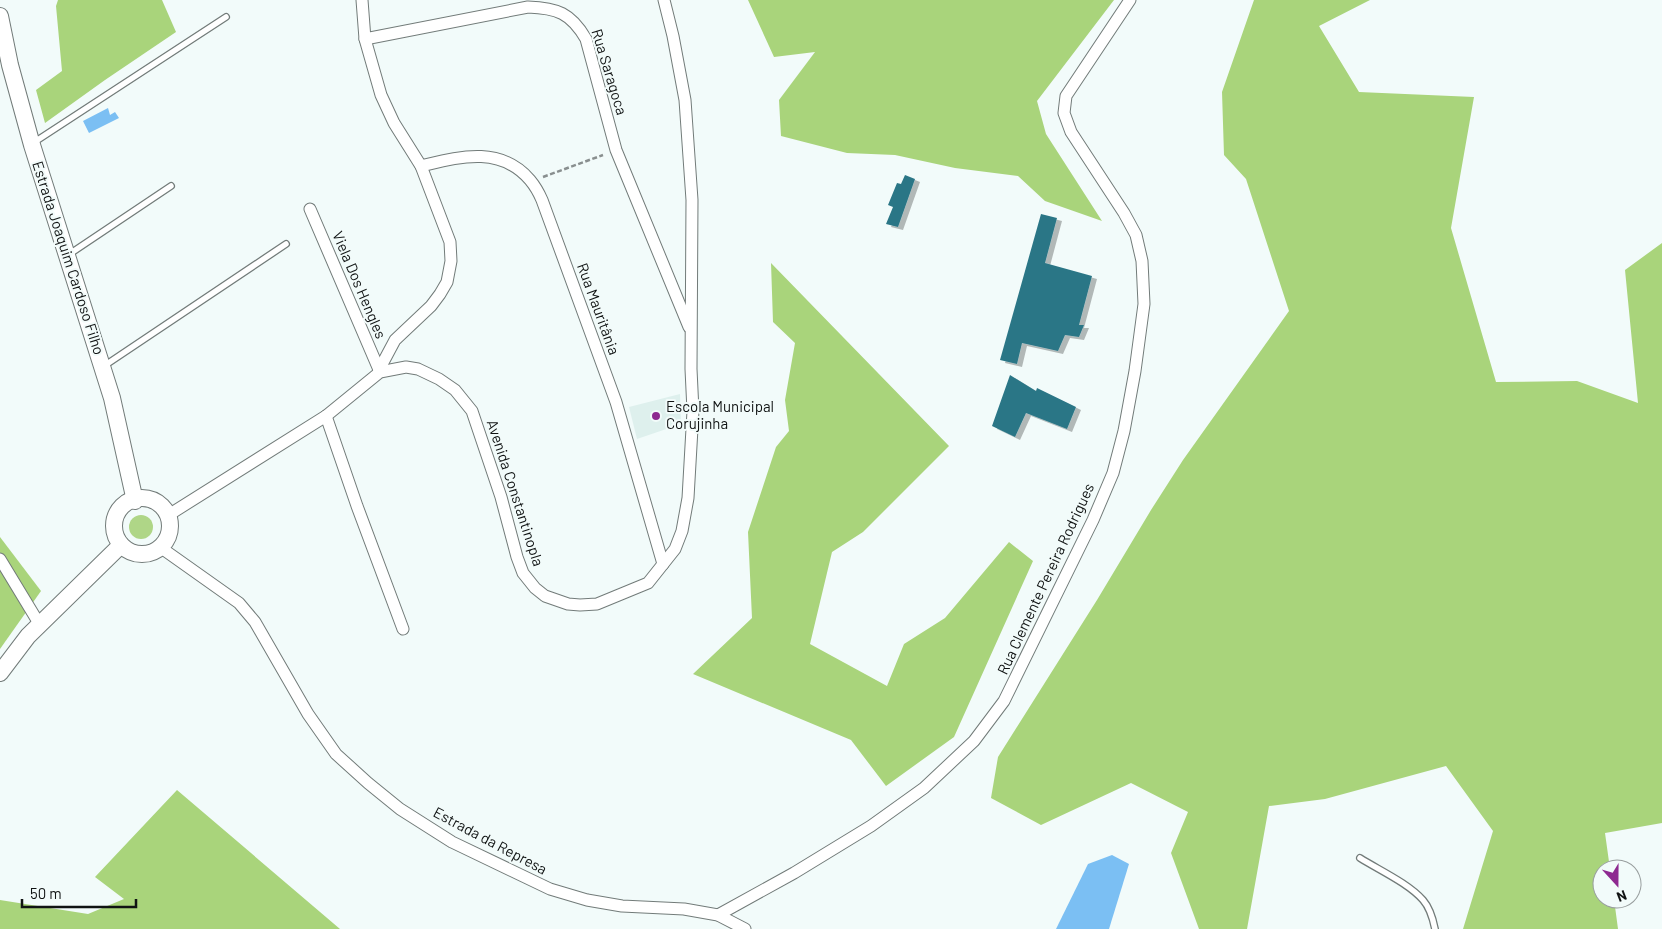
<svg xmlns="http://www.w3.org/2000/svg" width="1662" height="929" viewBox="0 0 1662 929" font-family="Barlow,sans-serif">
  <defs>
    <filter id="shadow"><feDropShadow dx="5" dy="3" stdDeviation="0" flood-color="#0004"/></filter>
  </defs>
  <rect width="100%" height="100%" fill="#f2fbfa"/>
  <polygon fill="#def0ed" points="680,394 681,424 637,439 629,407"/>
  <circle fill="#afd687" cx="141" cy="527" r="12"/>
  <g fill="#a9d47b">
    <polygon points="58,0 162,0 176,32 105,80 45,123 36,90 62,71 56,6"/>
    <polygon points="748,0 1114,0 1037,101 1046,134 1102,221 1045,201 1018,176 955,168 895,155 847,153 781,136 779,100 815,52 774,57"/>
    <polygon points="1254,0 1370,0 1319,26 1359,92 1474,97 1451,228 1496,382 1577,381 1638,403 1625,270 1662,243 1662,823 1605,833 1610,869 1602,869 1602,899 1614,899 1618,929 1463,929 1493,831 1446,766 1325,799 1269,806 1247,929 1199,929 1171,853 1188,812 1131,783 1041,825 991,798 998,757 1097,600 1151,510 1183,460 1289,311 1246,179 1224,155 1222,92"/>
    <polygon points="771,263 949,446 863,532 832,552 810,644 887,686 904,644 945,618 1009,542 1033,561 954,737 886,786 851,740 693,674 752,618 748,532 776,447 789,431 785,400 795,343 773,322"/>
    <polygon points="0,537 41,591 0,649"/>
    <polygon points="177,790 340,929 0,929 0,900 88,914 124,899 95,877"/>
  </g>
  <g fill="#7bbff3">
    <polygon points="108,108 110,115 115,112 119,118 89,133 83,121"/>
    <polygon points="1112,855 1129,864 1109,929 1056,929 1088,864"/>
  </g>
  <g fill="#2c7686" filter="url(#shadow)">
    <polygon points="905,175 915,179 898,227 886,224 893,207 888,205 897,183 901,184"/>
    <polygon points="1041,214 1057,218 1045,263 1092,276 1079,325 1084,325 1079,337 1065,335 1058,351 1022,343 1017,364 1000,360"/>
    <polygon points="1010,375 1036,391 1037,388 1076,407 1067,429 1026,413 1015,437 992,426"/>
  </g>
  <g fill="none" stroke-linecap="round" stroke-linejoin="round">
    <g stroke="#727b79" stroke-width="8">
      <g id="lane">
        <polyline points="33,143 226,17"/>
        <polyline points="68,255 171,186"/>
        <polyline points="104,366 286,244"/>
        <path d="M1360,858c19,12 48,25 63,42 7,8 10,19 12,29"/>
      </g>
    </g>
    <g stroke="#727b79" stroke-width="13">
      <g id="street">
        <polyline points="362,0 365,39 381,95 394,123 421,166 450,242 451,261 447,282 440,294 431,306 395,340 379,370"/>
        <path d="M365,39l163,-32c29,1 43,6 58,32l30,111 73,177"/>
        <path d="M421,166c38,-9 79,-21 109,14 5,6 9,13 12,20l74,202 47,162"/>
        <polyline points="310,209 380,372"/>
        <polyline points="326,416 357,506 403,629"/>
        <polyline points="167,516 326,416 380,372 406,367 418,369 439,379 455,390 472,411 501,497 517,557 523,573 535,588 545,596 568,604 580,605 597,604 648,583 675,549 682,531 688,498 693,411 691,369 692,200 685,100 673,36 664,0"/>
        <polyline points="160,547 239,603 255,622 308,714 336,754 368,783 400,809 452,842 550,889 587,900 622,906 684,909 718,915 745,929"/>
        <polyline points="0,559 40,625"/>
        <polyline points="718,915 794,873 871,826 924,788 974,741 1004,701 1093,520 1113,473 1124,431 1135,371 1144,304 1142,261 1136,235 1124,213 1071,132 1064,113 1066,96 1130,0"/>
      </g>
    </g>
    <g stroke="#727b79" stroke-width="18">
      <g id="secondary">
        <polyline points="0,16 10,65 32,145 112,398 135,501"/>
        <circle cx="142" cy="526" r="28"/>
        <polyline points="0,673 28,636 121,545"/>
      </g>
    </g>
    <polyline stroke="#898f8f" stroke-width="2.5" stroke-dasharray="5 2.5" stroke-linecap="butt" points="543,177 603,155"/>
    <use href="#lane" stroke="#fff" stroke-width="5.5"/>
    <use href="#street" stroke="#fff" stroke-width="11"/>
    <use href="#secondary" stroke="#fff" stroke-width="16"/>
  </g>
  <circle fill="#8e2990" stroke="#f2fbfa" stroke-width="2" cx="656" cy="416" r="5"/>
  <g text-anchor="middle" stroke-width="4" stroke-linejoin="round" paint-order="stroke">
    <g font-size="15" fill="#101313" stroke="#f2fbfa">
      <text transform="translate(609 72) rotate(73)" y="5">Rua Saragoca</text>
      <text transform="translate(68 258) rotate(72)" y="5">Estrada Joaquim Cardoso Filho</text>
      <text transform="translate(359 285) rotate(67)" y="5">Viela Dos Hengles</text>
      <text transform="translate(598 309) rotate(70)" y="5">Rua Mauritânia</text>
      <text transform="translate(515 493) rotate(72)" y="5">Avenida Constantinopla</text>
      <text transform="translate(1046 579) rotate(-65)" y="5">Rua Clemente Pereira Rodrigues</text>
      <text transform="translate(490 841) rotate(28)" y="5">Estrada da Represa</text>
    </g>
    <g font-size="15" fill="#101313" stroke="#f2fbfa" text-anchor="start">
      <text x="666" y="412">Escola Municipal<tspan x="666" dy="17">Corujinha</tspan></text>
    </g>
  </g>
  <g transform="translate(1617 884) rotate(159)"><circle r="24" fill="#f2fbfa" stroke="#989e9e"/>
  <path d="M0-4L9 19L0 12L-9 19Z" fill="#8e2990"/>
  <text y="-8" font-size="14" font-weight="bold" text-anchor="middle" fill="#101313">N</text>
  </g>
  <path d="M22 899v8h114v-8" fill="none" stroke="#101313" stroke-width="2.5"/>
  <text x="30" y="899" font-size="15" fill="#101313" stroke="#f2fbfa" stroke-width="4" paint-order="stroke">50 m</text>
</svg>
